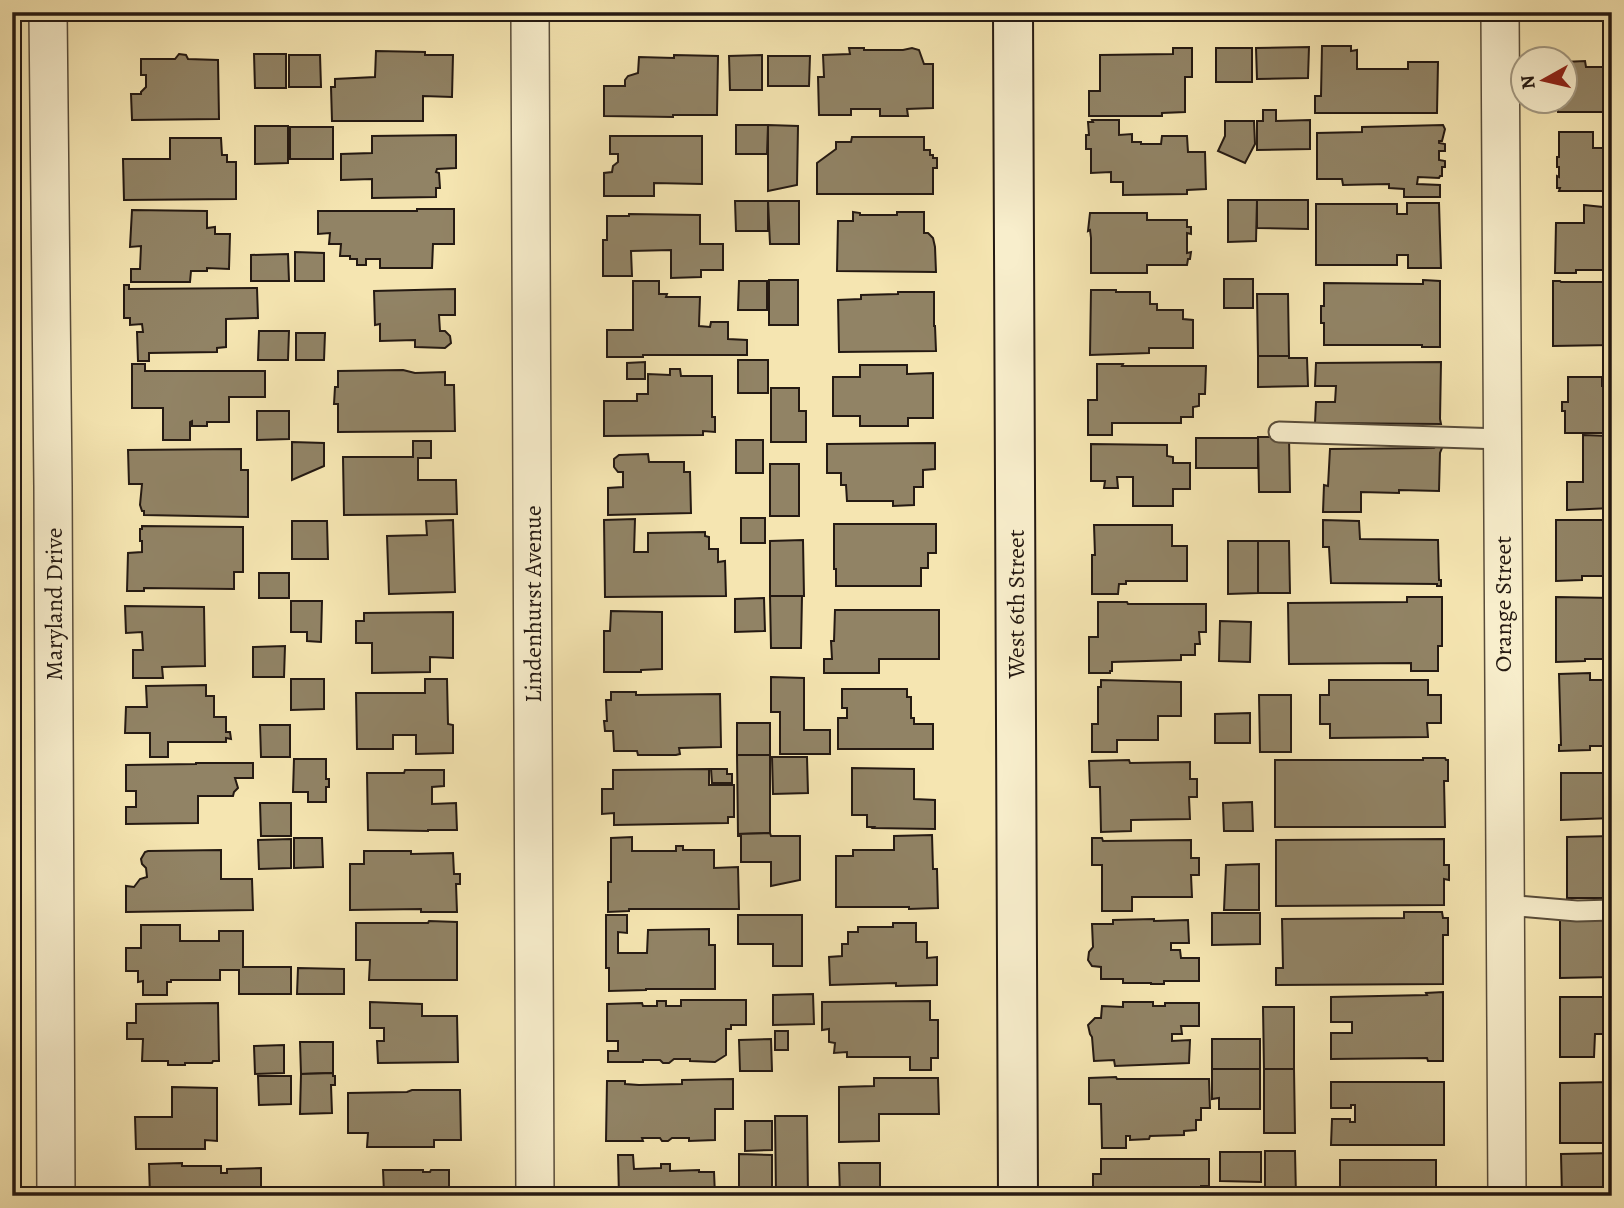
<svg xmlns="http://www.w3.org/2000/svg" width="1624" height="1208" viewBox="0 0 1624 1208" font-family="Alegreya,serif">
  <rect width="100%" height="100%" fill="#f5e5b1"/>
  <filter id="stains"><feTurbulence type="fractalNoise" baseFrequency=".00286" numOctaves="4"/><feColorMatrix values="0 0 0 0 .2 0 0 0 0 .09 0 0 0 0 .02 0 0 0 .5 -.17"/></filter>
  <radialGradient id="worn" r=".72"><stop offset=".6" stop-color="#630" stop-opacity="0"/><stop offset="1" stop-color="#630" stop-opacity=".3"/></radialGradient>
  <g fill="#918365" stroke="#241912" stroke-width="2">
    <polygon points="1322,46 1351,46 1351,51 1357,50 1357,69 1408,69 1408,62 1438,62 1437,113 1315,113 1315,96 1321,96"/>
    <polygon points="1309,47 1308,78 1257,79 1256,48"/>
    <polygon points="849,48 864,48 864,50 903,50 912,48 919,50 924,64 933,64 933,108 907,109 908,116 880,116 880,109 851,109 851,115 819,115 818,77 824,77 823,55 850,54"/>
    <polygon points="1173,48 1192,48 1192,77 1185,77 1185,112 1162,113 1162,116 1089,116 1089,91 1100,91 1100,55 1173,54"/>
    <rect x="1216" y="48" width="36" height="34"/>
    <polygon points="376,51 425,52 425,55 453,55 452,97 423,96 423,121 332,121 331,87 335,87 335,79 375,77"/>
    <polygon points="179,54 186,55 188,59 218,60 219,119 132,120 131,94 141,94 141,92 146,87 146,75 141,75 141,59 175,59"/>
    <polygon points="254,54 286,54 286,88 255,88"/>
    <polygon points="289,55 320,55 321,87 289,87"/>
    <polygon points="674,55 718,56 717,115 673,115 673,117 604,116 604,86 625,86 625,80 628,76 638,73 639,57 674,58"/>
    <polygon points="762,55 762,90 730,90 729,56"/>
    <polygon points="768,56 810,56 809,86 768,86"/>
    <polygon points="1585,61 1586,67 1612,67 1612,112 1558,112 1557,102 1564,102 1564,62"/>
    <polygon points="1263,110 1276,110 1276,121 1310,120 1310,149 1257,150 1257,121 1263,121"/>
    <polygon points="1092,120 1119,120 1119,135 1132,134 1132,142 1141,142 1141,144 1161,144 1162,136 1187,136 1188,152 1205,152 1206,189 1187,190 1187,194 1123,195 1123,182 1111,182 1111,172 1091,173 1091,149 1086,149 1086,135 1089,135 1088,122 1093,122"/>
    <polygon points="1225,121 1254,121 1255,144 1245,163 1218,151 1225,136"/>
    <polygon points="736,125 768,125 767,154 736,154"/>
    <polygon points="768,125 798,126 797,185 768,191"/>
    <polygon points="1443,125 1445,129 1442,141 1439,141 1439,143 1445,144 1445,151 1439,151 1439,160 1445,161 1445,167 1442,167 1442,176 1440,176 1439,178 1418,177 1417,184 1440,185 1440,197 1404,197 1404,189 1389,188 1389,184 1343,185 1342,179 1317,179 1317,133 1362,132 1362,127"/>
    <polygon points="255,126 288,126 288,163 255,164"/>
    <rect x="290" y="127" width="43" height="32"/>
    <polygon points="1559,132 1593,132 1593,148 1612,148 1612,191 1559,191 1560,188 1557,188 1557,176 1559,177 1559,167 1557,167 1557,157 1559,157"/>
    <polygon points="456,135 456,168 437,169 436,172 439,173 440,188 436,188 436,197 372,198 372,179 341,180 341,154 372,153 372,136"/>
    <polygon points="610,136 702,136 702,184 654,183 654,196 604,196 604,173 612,172 613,166 618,162 618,154 610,154"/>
    <polygon points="852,137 924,137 924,150 930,150 930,155 933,155 933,158 937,158 937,168 933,168 933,194 817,194 817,163 836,149 836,142 851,142"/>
    <polygon points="170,138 221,138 222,155 227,155 227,162 236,162 236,199 124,200 123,159 170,159"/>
    <polygon points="1228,200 1257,200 1256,241 1228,242"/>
    <polygon points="1257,200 1308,200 1308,229 1257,228"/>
    <polygon points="735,201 768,201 768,231 736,231"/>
    <polygon points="768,201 799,201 799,244 770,244"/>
    <polygon points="1407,203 1439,203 1441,268 1408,268 1408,255 1397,255 1397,265 1316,265 1316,204 1397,204 1397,214 1407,214"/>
    <polygon points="1584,205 1612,208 1612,270 1576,270 1576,273 1555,273 1556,223 1584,223"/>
    <polygon points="417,209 454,209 454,244 433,244 432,268 380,268 380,259 366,259 366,265 357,265 357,259 350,259 350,256 340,256 341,244 329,244 330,233 318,234 318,211 417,211"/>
    <polygon points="132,210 207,211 207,228 215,227 215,234 230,234 229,269 207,268 207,271 191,271 190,282 131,282 131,269 140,269 141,246 130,247"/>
    <polygon points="853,212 860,213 860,215 897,215 897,212 924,212 924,233 928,233 933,238 935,247 936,272 837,271 838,221 853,221"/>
    <polygon points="1090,213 1147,213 1147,220 1187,220 1187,227 1191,227 1191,234 1187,233 1187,253 1191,252 1190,259 1188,259 1187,265 1147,265 1147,273 1091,273 1091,238 1090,230 1088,231"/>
    <polygon points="629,214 700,215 700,244 723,244 723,270 701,270 701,277 671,278 671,250 631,251 632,276 603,276 603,240 607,240 607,216 629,216"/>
    <polygon points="295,252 324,253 324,281 295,281"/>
    <polygon points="288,254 289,281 251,281 251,255"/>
    <rect x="1224" y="279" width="29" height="29"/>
    <rect x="769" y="280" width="29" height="45"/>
    <polygon points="1423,280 1440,281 1440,347 1422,347 1422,345 1324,345 1324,323 1321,323 1321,306 1324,306 1324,283 1423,284"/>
    <polygon points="633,281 659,281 659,294 667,294 666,297 700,297 699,326 710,327 711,322 728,322 728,339 747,340 747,355 643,355 643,357 607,357 607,330 633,330"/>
    <polygon points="739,281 767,281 767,310 738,310"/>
    <polygon points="1553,281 1560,281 1561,282 1612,282 1612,345 1553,346"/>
    <polygon points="124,285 129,285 129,289 257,288 258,318 226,319 226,347 217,348 217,352 149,353 149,361 138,361 137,332 143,332 142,324 130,325 130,318 124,318"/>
    <polygon points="455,289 455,315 439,315 440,331 445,331 450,336 451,343 445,348 415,347 415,340 380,341 380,324 375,325 374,291"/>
    <polygon points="1091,290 1116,290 1116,292 1150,292 1150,304 1157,304 1157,310 1183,310 1183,319 1193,320 1193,348 1149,348 1149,353 1090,355"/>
    <polygon points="898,292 934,292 934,326 935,326 936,351 839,352 838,300 861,299 861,295 898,294"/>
    <polygon points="1257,294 1288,294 1289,356 1258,356"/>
    <polygon points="259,331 289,331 288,360 258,360"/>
    <polygon points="296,333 325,333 324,360 296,360"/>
    <polygon points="1258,356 1289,356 1289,358 1307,358 1308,386 1258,387"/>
    <rect x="738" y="360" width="30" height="33"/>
    <polygon points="645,362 645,379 627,379 627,363"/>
    <polygon points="1441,362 1440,419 1441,424 1315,423 1316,402 1335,402 1336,386 1315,386 1316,363"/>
    <polygon points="132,364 145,364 145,371 265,371 265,397 229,397 229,422 207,422 207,426 192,426 192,421 190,422 190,440 163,440 163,408 132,408"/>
    <polygon points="1097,364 1123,364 1122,366 1206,366 1205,394 1199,394 1199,406 1193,407 1193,417 1181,417 1181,423 1112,423 1112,435 1088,435 1088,400 1097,400"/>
    <polygon points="860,365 907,365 907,374 933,373 933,418 908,418 908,426 860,426 860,416 833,416 833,377 860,377"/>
    <polygon points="670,369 680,369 681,376 712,376 712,417 715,417 715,432 703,431 703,435 604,436 604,401 637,401 637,394 648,394 648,374 670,375"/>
    <polygon points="403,370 415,373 445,372 445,385 454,385 455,431 338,432 338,404 334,404 335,387 338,387 338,371"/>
    <polygon points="1568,377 1602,377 1602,386 1612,386 1612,433 1565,433 1565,411 1562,411 1562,402 1568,402"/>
    <polygon points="771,388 799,388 799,411 806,411 806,442 771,442"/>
    <polygon points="257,411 289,411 289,439 257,440"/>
    <polygon points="1583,435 1609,436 1609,448 1612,448 1612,508 1567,510 1567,482 1583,482"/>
    <polygon points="1258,437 1289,437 1290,492 1259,492"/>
    <rect x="1196" y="438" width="62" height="30"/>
    <rect x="736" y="440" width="27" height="33"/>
    <polygon points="413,441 431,441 431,458 418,458 418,480 456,480 457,514 344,515 343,457 413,457"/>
    <polygon points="292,442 324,443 324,466 292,480"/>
    <polygon points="935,443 935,469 923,470 923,487 914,487 914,505 893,506 893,501 847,501 846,485 841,485 841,473 827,473 827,444"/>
    <polygon points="1091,444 1167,445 1167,456 1173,457 1173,463 1190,463 1190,489 1173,489 1173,506 1133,506 1133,477 1117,477 1118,488 1104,488 1105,481 1091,481"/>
    <polygon points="1437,445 1442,448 1440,453 1439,491 1399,490 1399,493 1361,492 1361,512 1323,512 1324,485 1328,486 1330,449 1434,448"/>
    <polygon points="241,449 241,470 248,470 248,517 144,515 144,511 142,511 140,505 142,484 129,484 128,450"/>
    <polygon points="648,454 649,462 684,462 684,472 690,472 691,513 608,515 608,488 623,487 623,472 618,472 614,467 614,459 619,455"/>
    <rect x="770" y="464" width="29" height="52"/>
    <rect x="741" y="518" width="24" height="25"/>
    <polygon points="635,519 634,552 648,552 648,533 705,532 705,536 709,537 709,549 718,549 718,562 725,561 726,596 605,597 604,520"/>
    <polygon points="453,520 455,592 389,594 387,536 427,535 426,521"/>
    <polygon points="1323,520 1359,521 1360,539 1438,540 1439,580 1441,580 1441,586 1437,586 1437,584 1331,583 1329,547 1323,547"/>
    <polygon points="1556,520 1612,520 1612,576 1582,576 1582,580 1556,581"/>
    <polygon points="292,521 327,521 328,559 292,559"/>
    <polygon points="834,524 936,524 936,553 928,553 928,568 921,568 921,586 836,586 836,569 834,569"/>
    <polygon points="1094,525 1172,525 1172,546 1187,546 1187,581 1126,581 1126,584 1119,584 1118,594 1092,594 1092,555 1095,555"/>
    <polygon points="142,526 243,527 243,572 234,572 234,589 144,588 144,591 127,591 128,553 142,552 142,541 140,541 140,529 142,529"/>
    <polygon points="803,540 804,596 770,596 770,541"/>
    <polygon points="1228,541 1258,541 1258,593 1228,594"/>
    <polygon points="1258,541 1289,541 1290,593 1258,593"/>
    <rect x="259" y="573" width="30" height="25"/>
    <polygon points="770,596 802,596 801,648 771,648"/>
    <polygon points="1407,597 1442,597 1442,646 1438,646 1438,671 1411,671 1411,663 1289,664 1288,603 1407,602"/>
    <polygon points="1556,597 1612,598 1612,659 1585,659 1585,661 1556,662"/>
    <polygon points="764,598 765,631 735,632 735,599"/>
    <polygon points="291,601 322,601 321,642 307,641 307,632 291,632"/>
    <polygon points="1098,602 1127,602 1128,604 1206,604 1206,632 1199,632 1200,644 1195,644 1195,655 1181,655 1181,660 1112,662 1112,671 1110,671 1110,673 1089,673 1089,637 1098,637"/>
    <polygon points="125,606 204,607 205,666 162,667 163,678 133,678 133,650 143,650 142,632 126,633"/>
    <polygon points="835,610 939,610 939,659 879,659 879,673 824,673 824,659 832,659 831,641 834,641"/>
    <polygon points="611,611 662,612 662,669 641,670 641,672 604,672 604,631 610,631"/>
    <polygon points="453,612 453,658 430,657 430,672 372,673 372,643 356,643 356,621 364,621 364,613"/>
    <polygon points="1220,621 1251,622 1250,662 1219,661"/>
    <polygon points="285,646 284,677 253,677 253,647"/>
    <polygon points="1590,673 1590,680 1612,680 1612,746 1590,746 1590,750 1559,751 1559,745 1561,745 1559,674"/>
    <polygon points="771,677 804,678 804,730 830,730 830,754 780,754 780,712 771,712"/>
    <polygon points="291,679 324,679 324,709 291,710"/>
    <polygon points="425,679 447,679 448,724 453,725 453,753 416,754 416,735 393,735 393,749 357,749 356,693 425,693"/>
    <polygon points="1101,680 1181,682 1181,716 1158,716 1158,740 1117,740 1117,752 1092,752 1092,724 1098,724 1098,687 1101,687"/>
    <polygon points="1329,680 1428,680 1428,695 1441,695 1441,723 1427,723 1428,737 1330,738 1330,724 1320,724 1320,695 1329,695"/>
    <polygon points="206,685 206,696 214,696 214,717 226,717 226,732 230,732 231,739 226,738 226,742 168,742 168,757 150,757 150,733 125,733 126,707 147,707 146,686"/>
    <polygon points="842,689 907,689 907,697 911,697 911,718 914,718 914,724 933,724 933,749 838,749 838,718 847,718 847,708 842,708"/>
    <polygon points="611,692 636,692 636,695 720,694 721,747 679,748 680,754 676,755 638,755 637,751 614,751 613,731 605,731 604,721 607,721 606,700 611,700"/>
    <polygon points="1259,695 1291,695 1291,752 1260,752"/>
    <polygon points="1250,713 1250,743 1215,743 1215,714"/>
    <rect x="737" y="723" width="33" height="32"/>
    <polygon points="260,725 290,725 290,757 261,757"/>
    <polygon points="737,755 770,755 770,833 738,834"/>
    <polygon points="772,757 807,757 808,793 773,794"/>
    <polygon points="1423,758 1445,758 1446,760 1448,760 1448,781 1444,781 1445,827 1275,827 1275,760 1423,760"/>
    <polygon points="294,759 326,759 326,779 329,779 329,787 326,787 326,802 308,802 308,792 293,792"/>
    <polygon points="1129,760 1130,763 1190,762 1190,779 1197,779 1197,797 1189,797 1190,819 1131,820 1131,831 1101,832 1100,787 1090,787 1089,761"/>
    <polygon points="196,763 253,763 253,778 235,778 238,788 234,792 233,796 198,796 198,823 126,824 126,807 136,807 136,791 126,791 126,765 196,764"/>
    <polygon points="852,768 914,769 914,799 935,800 935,829 873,828 874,827 867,827 867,815 852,815"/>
    <polygon points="709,769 709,785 734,785 734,817 728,817 728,823 614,825 614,813 602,814 602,789 613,789 613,770"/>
    <polygon points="711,769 727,769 727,774 732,774 732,783 712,783"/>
    <polygon points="405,770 444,770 444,786 432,787 432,804 456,803 457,830 428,830 428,831 368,830 367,773 404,773"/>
    <polygon points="1561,773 1612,773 1612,818 1561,820"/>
    <polygon points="1252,802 1253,831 1224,831 1223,803"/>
    <polygon points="260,803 291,803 291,836 261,836"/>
    <polygon points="770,833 771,836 800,836 800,880 771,886 771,862 741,862 741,836 738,836 738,834"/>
    <polygon points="932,835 933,869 937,869 938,908 909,909 909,907 836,907 836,856 853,856 853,850 894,850 894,836"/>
    <polygon points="1612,836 1612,898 1567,898 1567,837"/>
    <polygon points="632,837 632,851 676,851 676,846 683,846 683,850 714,850 714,868 738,867 739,909 629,909 629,911 608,912 608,882 611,882 611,838"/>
    <polygon points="294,838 322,838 323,867 294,868"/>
    <polygon points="1092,838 1102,838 1103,841 1191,840 1191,858 1199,858 1199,875 1191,875 1192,897 1132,897 1132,911 1102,911 1102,865 1092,865"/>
    <polygon points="291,839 291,868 259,869 258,840"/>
    <polygon points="1444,839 1444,865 1449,865 1449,880 1444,879 1444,905 1276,906 1276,840"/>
    <polygon points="221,850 221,879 252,879 253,910 126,912 126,886 134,887 140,879 147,877 146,868 142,864 141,859 145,852 148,851"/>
    <polygon points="364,851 411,851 411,854 453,853 454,874 460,874 460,884 456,884 457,912 421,912 421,909 350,910 350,864 364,864"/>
    <polygon points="1259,864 1259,910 1224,910 1226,865"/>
    <polygon points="1404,912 1442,912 1443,918 1448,918 1448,935 1443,935 1443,984 1276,985 1276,968 1283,968 1282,919 1404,918"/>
    <polygon points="1212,913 1260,913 1260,944 1212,945"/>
    <polygon points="606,915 627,915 627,933 618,932 618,953 647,953 648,930 709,929 709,945 715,945 715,989 646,989 646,990 609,991 609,968 606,968"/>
    <polygon points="738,915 802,915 802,966 773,966 773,944 738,944"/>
    <polygon points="1560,915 1612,915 1612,977 1560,978"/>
    <polygon points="1154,919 1154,921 1188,920 1189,943 1171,943 1171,950 1180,950 1181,958 1199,958 1199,981 1164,981 1164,984 1151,984 1151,983 1123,983 1123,979 1101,979 1101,967 1092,966 1088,960 1089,952 1093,947 1092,924 1113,924 1113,920"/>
    <polygon points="429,921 457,922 457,980 369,980 370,960 356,960 356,923 428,923"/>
    <polygon points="893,923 916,923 916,942 927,942 927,958 937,957 937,985 896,986 896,983 830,985 829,957 842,956 842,944 848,944 848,932 858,932 858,927 893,927"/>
    <polygon points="141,925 180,925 180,941 219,941 219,931 243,931 243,967 291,967 291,994 239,994 239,970 220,970 220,980 171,980 171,982 167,982 167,995 143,995 143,981 138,982 138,971 126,971 126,948 141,948"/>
    <polygon points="298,968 344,969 344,994 297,994"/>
    <polygon points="1443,992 1443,1061 1428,1061 1427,1058 1331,1059 1331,1033 1352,1033 1352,1022 1331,1022 1331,997 1427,995 1426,993"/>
    <polygon points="813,994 814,1024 773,1025 773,995"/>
    <polygon points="1560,997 1612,997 1612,1034 1595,1034 1594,1057 1560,1057"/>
    <polygon points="681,1000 746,1000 746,1025 731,1025 731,1029 726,1029 726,1055 715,1062 690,1061 690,1059 674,1059 669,1063 663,1063 660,1060 643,1060 643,1062 608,1062 608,1051 618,1051 618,1041 607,1041 607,1004 642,1003 643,1006 657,1006 657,1001 666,1001 666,1006 681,1006"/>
    <polygon points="930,1001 930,1020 938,1020 938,1058 931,1058 931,1070 910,1070 910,1057 847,1057 847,1052 834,1053 835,1043 829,1042 829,1029 822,1030 822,1002"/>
    <polygon points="370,1002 422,1004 422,1016 457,1016 458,1062 378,1063 377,1041 384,1041 384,1028 370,1028"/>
    <polygon points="1123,1002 1153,1002 1153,1006 1165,1006 1165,1003 1199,1003 1199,1026 1181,1026 1182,1034 1172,1034 1172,1041 1190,1040 1189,1063 1115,1066 1114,1060 1094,1061 1092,1037 1090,1034 1088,1025 1095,1018 1101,1018 1102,1006 1123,1007"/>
    <polygon points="218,1003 219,1061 213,1061 212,1063 185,1063 185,1065 168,1065 168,1061 142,1061 143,1039 127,1039 127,1023 136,1023 136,1004"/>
    <polygon points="1263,1007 1294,1007 1294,1069 1264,1069"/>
    <rect x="775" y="1031" width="13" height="19"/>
    <polygon points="771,1039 772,1071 740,1071 739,1040"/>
    <rect x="1212" y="1039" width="48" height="30"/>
    <polygon points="300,1042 333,1042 333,1073 301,1074"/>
    <polygon points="284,1045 284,1073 255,1074 254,1046"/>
    <polygon points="1212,1069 1260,1069 1260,1109 1219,1109 1219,1098 1212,1099"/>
    <polygon points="1264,1069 1294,1069 1295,1133 1264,1133"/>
    <polygon points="333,1073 333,1076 335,1076 335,1085 331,1085 332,1113 300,1114 301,1074"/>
    <polygon points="258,1076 291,1076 291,1104 259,1105"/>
    <polygon points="1116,1077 1117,1079 1209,1079 1210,1108 1201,1108 1201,1120 1196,1120 1196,1130 1184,1131 1184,1135 1150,1136 1149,1139 1130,1140 1130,1136 1126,1136 1126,1148 1102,1148 1101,1104 1089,1104 1089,1078"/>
    <polygon points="874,1078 938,1078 939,1114 879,1114 879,1141 839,1142 839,1087 874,1086"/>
    <polygon points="733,1079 733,1109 715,1109 715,1140 689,1141 689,1138 672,1138 668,1141 662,1141 660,1138 642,1138 643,1141 606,1141 607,1081 625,1081 625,1084 639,1085 682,1084 682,1080"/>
    <polygon points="1331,1082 1444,1082 1444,1145 1331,1145 1332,1119 1350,1119 1350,1122 1355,1122 1355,1105 1351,1105 1351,1108 1331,1108"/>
    <polygon points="1612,1082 1612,1143 1560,1143 1560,1083"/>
    <polygon points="172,1087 217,1088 217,1141 205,1140 205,1149 136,1149 135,1117 172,1117"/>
    <polygon points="412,1090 460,1090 461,1140 434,1140 434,1147 367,1147 368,1133 348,1133 348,1093 407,1092"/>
    <polygon points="775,1116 807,1116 808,1196 776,1196"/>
    <polygon points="745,1121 772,1121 772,1150 745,1151"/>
    <polygon points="1265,1151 1295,1151 1296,1196 1265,1196"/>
    <polygon points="1220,1152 1261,1152 1261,1182 1220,1181"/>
    <polygon points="1612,1153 1612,1196 1562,1196 1561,1154"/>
    <polygon points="739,1154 772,1155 772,1196 739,1196"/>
    <polygon points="618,1155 633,1155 634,1169 661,1168 661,1164 670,1164 670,1171 699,1170 699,1172 714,1172 715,1195 619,1196"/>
    <polygon points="1101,1159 1209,1159 1209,1186 1201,1186 1201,1196 1093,1196 1093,1174 1101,1174"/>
    <rect x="1340" y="1160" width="96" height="36"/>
    <polygon points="182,1163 182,1166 221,1166 221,1173 227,1173 227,1169 261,1168 261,1196 150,1196 149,1164"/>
    <polygon points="839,1163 880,1163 880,1189 939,1189 939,1196 840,1196"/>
    <polygon points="383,1170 423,1170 423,1172 430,1172 431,1170 449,1170 449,1193 458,1192 458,1196 366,1196 366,1194 384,1193"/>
  </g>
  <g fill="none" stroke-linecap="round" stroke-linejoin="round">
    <g stroke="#584c3a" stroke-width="23">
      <g id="lane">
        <polyline points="1279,432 1502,439"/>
        <polyline points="1505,905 1577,911 1612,910"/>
      </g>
    </g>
    <g stroke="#584c3a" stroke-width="40">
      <g id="street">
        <polyline points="48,12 53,486 56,1196"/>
        <polyline points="530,12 535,1196"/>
        <polyline points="1500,12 1507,1196"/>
      </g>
    </g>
    <g stroke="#241912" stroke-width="42">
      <polyline id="secondary" points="1013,12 1018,1196"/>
    </g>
    <use href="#lane" stroke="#f8eecc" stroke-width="19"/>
    <use href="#street" stroke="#f8eecc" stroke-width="37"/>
    <use href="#secondary" stroke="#f8eecc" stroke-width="38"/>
  </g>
  <g text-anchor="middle" stroke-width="5" stroke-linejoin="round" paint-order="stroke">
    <g font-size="24" fill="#241912" stroke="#f8eecc">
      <text transform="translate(54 604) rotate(-90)" y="8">Maryland Drive</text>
      <text transform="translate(533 604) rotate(-90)" y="8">Lindenhurst Avenue</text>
      <text transform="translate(1016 604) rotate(-90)" y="8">West 6th Street</text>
      <text transform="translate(1503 604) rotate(-90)" y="8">Orange Street</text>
    </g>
  </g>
  <rect width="1624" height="1208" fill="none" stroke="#f5e5b1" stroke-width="42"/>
  <rect x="14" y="14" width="1596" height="1180" fill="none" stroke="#241912" stroke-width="3.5"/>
  <rect x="21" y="21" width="1582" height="1166" fill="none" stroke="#241912" stroke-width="2"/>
  <g transform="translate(1544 80) rotate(262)"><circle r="33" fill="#f8eecc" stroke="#a39982" stroke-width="2"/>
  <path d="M0-5L12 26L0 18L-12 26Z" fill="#8f2418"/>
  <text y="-10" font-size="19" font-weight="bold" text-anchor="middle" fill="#241912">N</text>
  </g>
  <rect width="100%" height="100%" filter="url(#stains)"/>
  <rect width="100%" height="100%" fill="url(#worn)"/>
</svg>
